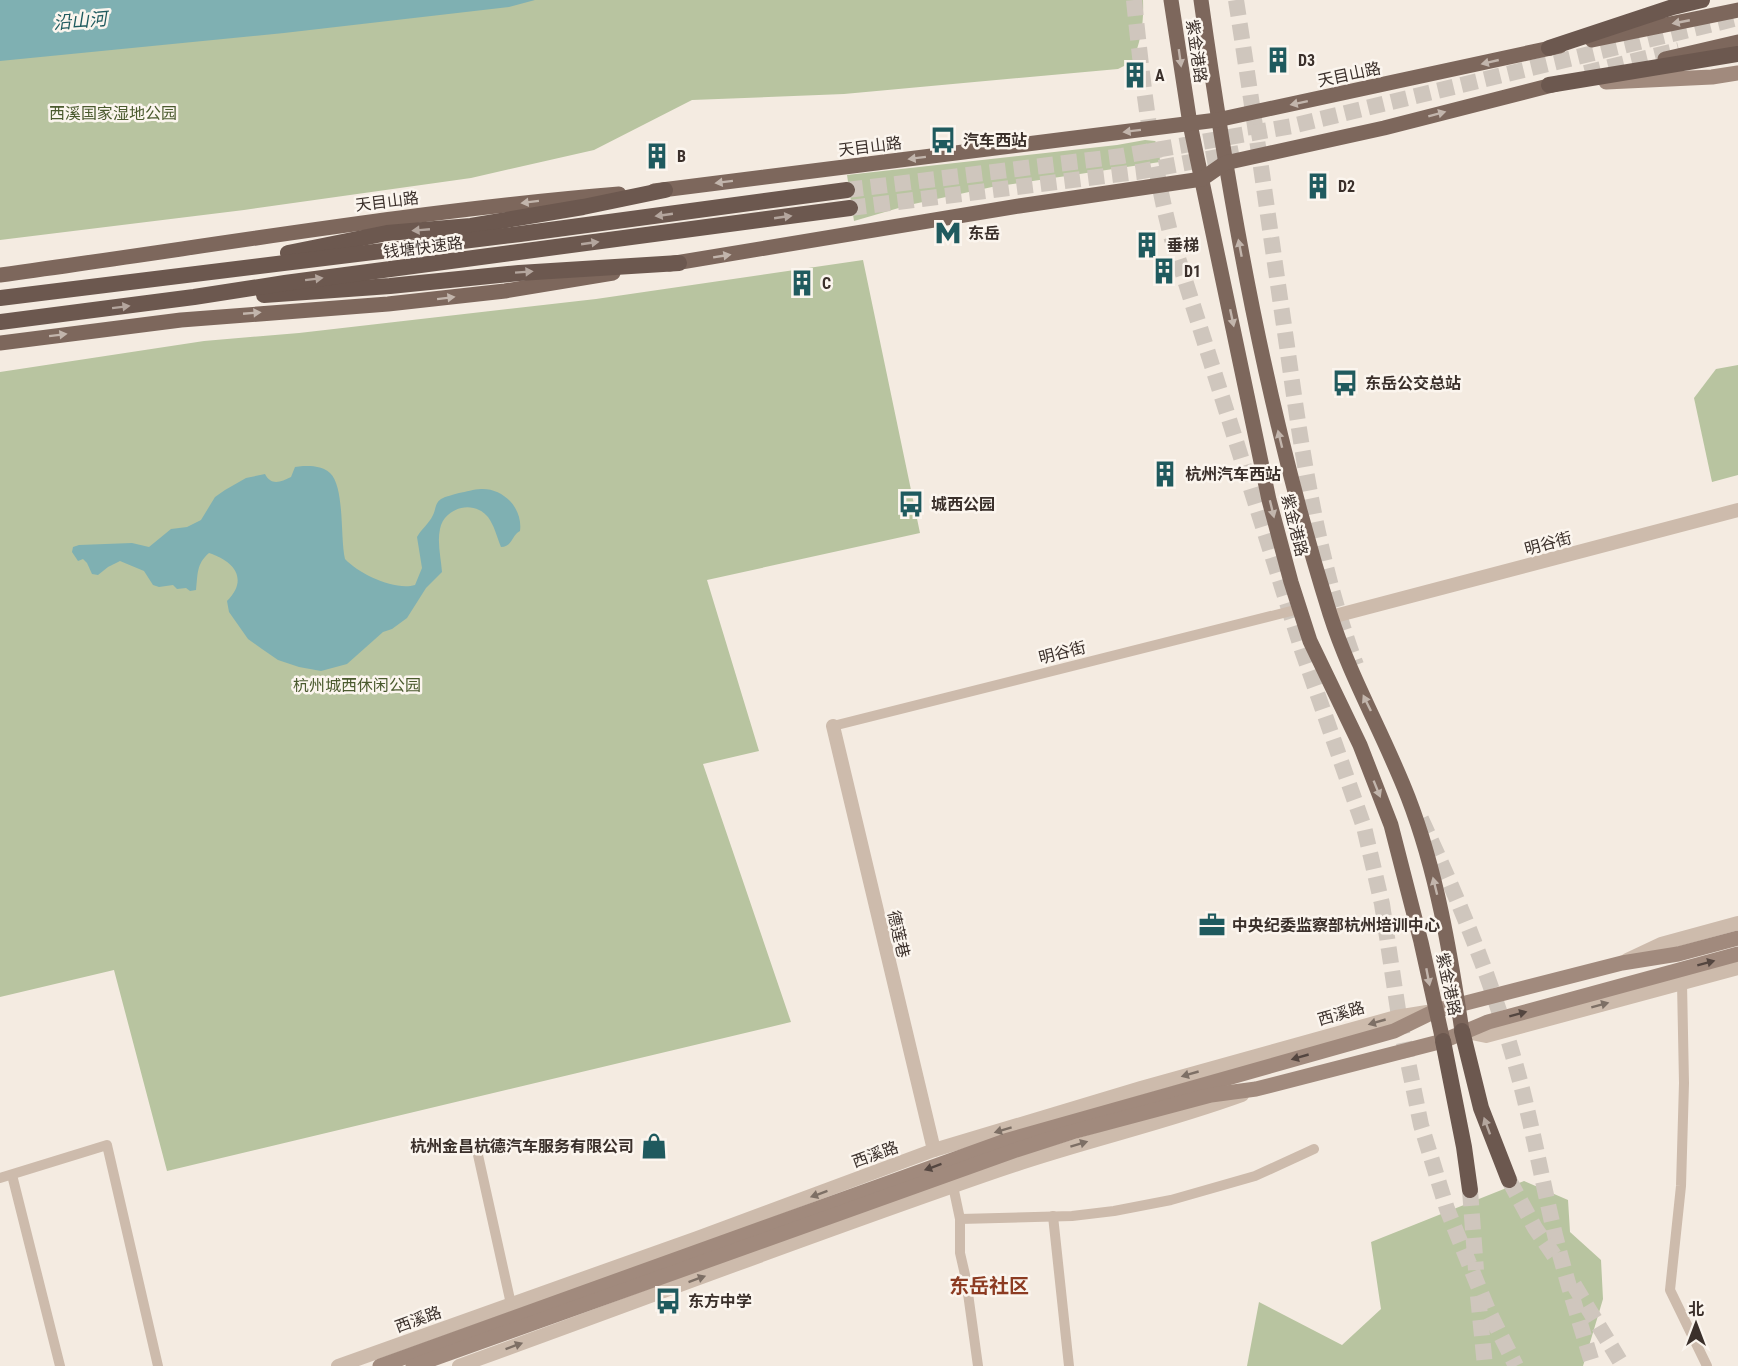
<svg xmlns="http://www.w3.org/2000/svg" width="1738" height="1366" viewBox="0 0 1738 1366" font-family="'Roboto Condensed','Noto Sans SC',sans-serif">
  <rect width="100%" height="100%" fill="#f4ebe1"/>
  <g fill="#b8c4a0">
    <path d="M0,0h1143c1,22 -2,42 -11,62l-14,7 -274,25 -152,6 -98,50 -123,28 -227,32 -244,30z"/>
    <polygon points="1145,140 1155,141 1159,145 1160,162 992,187 909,205 854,221 847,175 1117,145"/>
    <polygon points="863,260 920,533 707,580 759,751 703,764 791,1022 167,1171 114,970 0,997 0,372 204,341 299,333 596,299"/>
    <polygon points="1738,365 1738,475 1712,482 1694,398 1716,369"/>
    <polygon points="1524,1181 1568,1200 1570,1232 1601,1260 1603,1299 1583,1366 1247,1366 1259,1302 1342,1345 1381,1309 1371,1242"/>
  </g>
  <g fill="#7fb0b2">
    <polygon points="0,0 535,0 509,7 284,33 0,61"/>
    <path d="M303,466c9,0 20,0 27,7 15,14 10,65 15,86 14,15 50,32 70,26l7,-17 -5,-31c4,-8 12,-13 16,-22 3,-6 2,-12 8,-16 5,-3 12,-4 18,-6 7,-1 15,-4 22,-4 23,-1 42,20 39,42 -8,4 -8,16 -19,16 -4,-10 -7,-22 -13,-30 -15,-18 -44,-9 -48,12 -3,14 1,29 2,43l-16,16 -19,30 -15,11 -9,3 -36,32 -26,7 -22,-4 -21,-7 -16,-11 -14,-10 -19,-27 -2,-11c22,-22 7,-40 -18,-48 -13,11 -11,22 -13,37l-6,1 -4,-3 -9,1 -4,-4 -14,2 -6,-2 -9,-14 -24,-10 -12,6 -10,8 -6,-1 -5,-11 -4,-4 -5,2 -6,-9 1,-5 6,-2 53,-2 17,4 22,-18 16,-2 14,-7 14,-23 10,-7 21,-12 19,-4c6,12 16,8 26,3l4,-10z"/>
  </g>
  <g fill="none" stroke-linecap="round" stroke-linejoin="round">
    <g stroke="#cfc6bd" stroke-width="16" stroke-dasharray="16 8" stroke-linecap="butt">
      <path d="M1134,0c8,79 17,158 37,236l131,414 62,177 18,77 18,119 21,102 26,84 23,57 18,44 28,56"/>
      <path d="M1236,0c18,115 34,231 51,346 15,108 31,217 69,319"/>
      <polyline points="1585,73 1679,50"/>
      <polyline points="847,190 1122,156 1292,126 1738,18"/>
      <polyline points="850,208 1137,172 1239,153"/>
      <path d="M1421,819c38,81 72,164 96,251 15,54 25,110 38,165 11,44 25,88 38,131"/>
      <polyline points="1509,1180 1535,1228 1558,1261"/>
      <polyline points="1470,1190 1476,1270"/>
      <polyline points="1574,1285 1623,1366"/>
      <polyline points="1478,1296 1485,1366"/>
    </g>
    <g stroke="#cdbbac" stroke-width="10">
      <polyline points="833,726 1299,609"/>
      <polyline points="1682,983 1684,1083 1681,1186 1670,1290 1707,1366"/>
      <polyline points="476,1146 511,1304"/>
      <polyline points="12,1175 60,1366"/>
      <polyline points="0,1178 107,1145 158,1366"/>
      <polyline points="953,1186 960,1219 960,1253 966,1279 978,1366"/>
      <polyline points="1053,1216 1069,1366"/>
      <polyline points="960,1219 1072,1216 1114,1211 1171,1200 1255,1176 1314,1149"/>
    </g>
    <g stroke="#cdbbac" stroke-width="14">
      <polyline points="1331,617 1738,510"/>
      <polyline points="833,726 934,1150"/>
      <polyline points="1627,960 1661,944 1738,923"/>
      <polyline points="1462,1031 1486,1036 1738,968"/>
      <polyline points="338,1366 697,1238 934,1150 1141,1088 1396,1017 1427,1012"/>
      <path d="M459,1366c180,-65 360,-134 541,-196 80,-28 163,-46 242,-75"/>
    </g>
    <g stroke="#a18a7d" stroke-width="15">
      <polyline points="1606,82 1712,77 1738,73"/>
      <polyline points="380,1366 1005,1141 1394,1031 1435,1011 1458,1005 1622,963 1678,954 1738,938"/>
      <polyline points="413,1366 1016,1150 1072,1132 1211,1095 1256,1089 1443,1041 1488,1022 1738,954"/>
    </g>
    <g stroke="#7d675c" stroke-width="15">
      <polyline points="1171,0 1190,124 1269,500 1291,582 1310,641 1360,745 1391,825 1421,942 1443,1041"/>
      <path d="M1201,0c29,208 66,413 129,614 20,63 54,121 78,183 29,75 42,155 54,234"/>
      <polyline points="1592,40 1738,10"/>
      <polyline points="1665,59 1738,42"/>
      <polyline points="654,191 1217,120 1560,46"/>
      <polyline points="669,264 1019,206 1202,179 1225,163 1384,128 1560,83"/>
      <path d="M0,275c206,-28 411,-64 619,-81"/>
      <polyline points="0,343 181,320 388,304 505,291 613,273"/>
    </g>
    <g stroke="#6c584f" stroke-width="16">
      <polyline points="1549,48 1673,7 1702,0"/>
      <polyline points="1549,85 1738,54"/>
      <polyline points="288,253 387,233 471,226 583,207 665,190"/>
      <polyline points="264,295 390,286 519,273 679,263"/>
      <polyline points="0,298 520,234 847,190"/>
      <polyline points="0,322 194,297 285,283 850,208"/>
      <polyline points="1462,1031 1481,1108 1509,1180"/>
      <polyline points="1443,1041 1464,1147 1470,1190"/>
    </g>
  </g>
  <defs><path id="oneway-solid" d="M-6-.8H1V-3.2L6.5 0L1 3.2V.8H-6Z" transform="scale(1.5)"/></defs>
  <g fill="#c2b5ac">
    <use href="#oneway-solid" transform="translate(1681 22) rotate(169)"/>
    <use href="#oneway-solid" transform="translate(1180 58) rotate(82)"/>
    <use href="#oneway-solid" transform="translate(1490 62) rotate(167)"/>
    <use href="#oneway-solid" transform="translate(1299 103) rotate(168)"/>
    <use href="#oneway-solid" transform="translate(1437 114) rotate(-15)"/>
    <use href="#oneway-solid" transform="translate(1132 131) rotate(173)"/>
    <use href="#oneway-solid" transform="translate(917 158) rotate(173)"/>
    <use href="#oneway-solid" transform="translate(724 182) rotate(173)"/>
    <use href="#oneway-solid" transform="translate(530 202) rotate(173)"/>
    <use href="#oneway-solid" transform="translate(1240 248) rotate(-101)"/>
    <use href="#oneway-solid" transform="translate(722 256) rotate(-9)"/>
    <use href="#oneway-solid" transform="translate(446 298) rotate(-7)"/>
    <use href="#oneway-solid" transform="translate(252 313) rotate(-5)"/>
    <use href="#oneway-solid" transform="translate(1232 318) rotate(78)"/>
    <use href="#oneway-solid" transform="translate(58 335) rotate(-7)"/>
    <use href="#oneway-solid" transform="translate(1280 439) rotate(-104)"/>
    <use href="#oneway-solid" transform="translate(1272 509) rotate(76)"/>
    <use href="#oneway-solid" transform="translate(1367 703) rotate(-116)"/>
    <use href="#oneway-solid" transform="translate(1377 789) rotate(68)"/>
    <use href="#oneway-solid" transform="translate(1435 886) rotate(-104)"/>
    <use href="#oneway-solid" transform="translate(1428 977) rotate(79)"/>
  </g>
  <g fill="#b4a69e">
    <use href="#oneway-solid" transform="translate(664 215) rotate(172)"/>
    <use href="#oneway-solid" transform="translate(783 217) rotate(-8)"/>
    <use href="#oneway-solid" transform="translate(421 230) rotate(175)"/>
    <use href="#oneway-solid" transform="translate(590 243) rotate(-8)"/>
    <use href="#oneway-solid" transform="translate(524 272) rotate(-4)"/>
    <use href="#oneway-solid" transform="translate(314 279) rotate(-7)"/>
    <use href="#oneway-solid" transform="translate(121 307) rotate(-7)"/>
    <use href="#oneway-solid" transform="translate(1487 1126) rotate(-110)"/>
  </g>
  <g fill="#544640">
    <use href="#oneway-solid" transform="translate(1706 963) rotate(-15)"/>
    <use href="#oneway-solid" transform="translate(1518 1014) rotate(-15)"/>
    <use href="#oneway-solid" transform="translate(1300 1057) rotate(164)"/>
    <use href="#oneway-solid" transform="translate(933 1167) rotate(160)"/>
  </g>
  <g fill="#7d6f65">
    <use href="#oneway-solid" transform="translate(1600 1005) rotate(-15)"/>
    <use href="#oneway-solid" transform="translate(1377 1022) rotate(164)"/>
    <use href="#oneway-solid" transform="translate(1190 1074) rotate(164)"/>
    <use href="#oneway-solid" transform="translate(1003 1130) rotate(163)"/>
    <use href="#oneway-solid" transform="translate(1079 1144) rotate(-17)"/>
    <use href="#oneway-solid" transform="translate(819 1194) rotate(160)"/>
    <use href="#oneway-solid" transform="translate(697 1279) rotate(-20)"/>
    <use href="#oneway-solid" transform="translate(514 1346) rotate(-20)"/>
  </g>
  <defs>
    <g id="building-bare" transform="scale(2.07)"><path d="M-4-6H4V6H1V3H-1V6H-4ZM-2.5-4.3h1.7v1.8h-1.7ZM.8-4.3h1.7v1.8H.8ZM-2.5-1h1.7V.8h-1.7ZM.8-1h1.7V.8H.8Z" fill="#1f5a5e" stroke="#fbf5ee" stroke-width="2.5" paint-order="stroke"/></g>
    <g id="bus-bare" transform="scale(2.07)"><path d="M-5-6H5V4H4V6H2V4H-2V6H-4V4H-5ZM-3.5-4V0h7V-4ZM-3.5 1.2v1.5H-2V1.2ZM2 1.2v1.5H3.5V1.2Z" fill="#1f5a5e" stroke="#fbf5ee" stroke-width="2.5" paint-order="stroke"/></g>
    <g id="metro-bare" transform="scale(2.07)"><path d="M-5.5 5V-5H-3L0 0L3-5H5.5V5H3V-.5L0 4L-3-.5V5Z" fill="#1f5a5e" stroke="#fbf5ee" stroke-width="2.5" paint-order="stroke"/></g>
    <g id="office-bare" transform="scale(2.07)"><path d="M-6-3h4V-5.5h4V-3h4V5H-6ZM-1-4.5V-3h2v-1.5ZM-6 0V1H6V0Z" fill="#1f5a5e" stroke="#fbf5ee" stroke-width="2.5" paint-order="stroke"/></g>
    <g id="shop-bare" transform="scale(2.07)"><path d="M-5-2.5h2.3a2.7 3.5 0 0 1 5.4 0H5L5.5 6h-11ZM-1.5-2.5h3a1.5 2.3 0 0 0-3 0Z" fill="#1f5a5e" stroke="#fbf5ee" stroke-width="2.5" paint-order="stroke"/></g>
  </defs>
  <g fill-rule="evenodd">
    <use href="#building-bare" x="1278" y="60"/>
    <use href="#building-bare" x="1135" y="75"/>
    <use href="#bus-bare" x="943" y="140"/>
    <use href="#building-bare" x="657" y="156"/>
    <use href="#building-bare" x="1318" y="186"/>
    <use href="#metro-bare" x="948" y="233"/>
    <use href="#building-bare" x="1147" y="245"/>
    <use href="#building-bare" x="1164" y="271"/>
    <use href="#building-bare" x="802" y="283"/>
    <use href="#bus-bare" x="1345" y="383"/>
    <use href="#building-bare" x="1165" y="474"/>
    <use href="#bus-bare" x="911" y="504"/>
    <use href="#office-bare" x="1212" y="925"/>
    <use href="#shop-bare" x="654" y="1146"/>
    <use href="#bus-bare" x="668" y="1301"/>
  </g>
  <g text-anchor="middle" stroke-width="5" stroke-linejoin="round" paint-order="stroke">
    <g font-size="16" fill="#3b302b" stroke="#fbf5ee">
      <text transform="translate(1197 51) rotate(82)" y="6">紫金港路</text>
      <text transform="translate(1349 74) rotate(-12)" y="6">天目山路</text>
      <text transform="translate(870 146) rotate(-7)" y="6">天目山路</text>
      <text transform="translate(387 201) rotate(-7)" y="6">天目山路</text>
      <text transform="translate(423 247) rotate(-7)" y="6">钱塘快速路</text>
      <text transform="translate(1295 525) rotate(76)" y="6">紫金港路</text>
      <text transform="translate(1548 543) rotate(-15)" y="6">明谷街</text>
      <text transform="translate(1062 652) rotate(-14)" y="6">明谷街</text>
      <text transform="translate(899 934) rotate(77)" y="6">德莲巷</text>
      <text transform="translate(1449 984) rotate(78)" y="6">紫金港路</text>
      <text transform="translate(1341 1013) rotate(-16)" y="6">西溪路</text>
      <text transform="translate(875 1154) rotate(-20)" y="6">西溪路</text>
      <text transform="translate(418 1319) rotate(-20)" y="6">西溪路</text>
    </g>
    <g font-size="16" font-weight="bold" fill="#3b302b" stroke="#fbf5ee" text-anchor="start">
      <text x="1298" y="66">D3</text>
      <text x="1155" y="81">A</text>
      <text x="963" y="146">汽车西站</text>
      <text x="677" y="162">B</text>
      <text x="1338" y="192">D2</text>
      <text x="968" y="239">东岳</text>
      <text x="1167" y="251">垂梯</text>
      <text x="1184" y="277">D1</text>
      <text x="822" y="289">C</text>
      <text x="1365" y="389">东岳公交总站</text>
      <text x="1185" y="480">杭州汽车西站</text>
      <text x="931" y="510">城西公园</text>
      <text x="1232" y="931">中央纪委监察部杭州培训中心</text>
      <text x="634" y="1152" text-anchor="end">杭州金昌杭德汽车服务有限公司</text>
      <text x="688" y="1307">东方中学</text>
    </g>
    <g font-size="16" fill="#4a5a2e" stroke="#fbf5ee">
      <text x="113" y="119">西溪国家湿地公园</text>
      <text x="357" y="691">杭州城西休闲公园</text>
    </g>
    <g font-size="18" font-style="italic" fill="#1f5a5e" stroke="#fbf5ee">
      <text transform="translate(80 21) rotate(-5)" y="6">沿山河</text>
    </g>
    <g font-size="20" font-weight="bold" fill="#8c3b22" stroke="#fbf5ee">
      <text x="989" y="1293">东岳社区</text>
    </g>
  </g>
  <g transform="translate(1696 1324)" stroke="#fbf5ee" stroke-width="4.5" paint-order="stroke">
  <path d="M0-4.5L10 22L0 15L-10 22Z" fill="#3b302b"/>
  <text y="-9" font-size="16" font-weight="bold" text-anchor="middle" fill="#3b302b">北</text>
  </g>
</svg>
